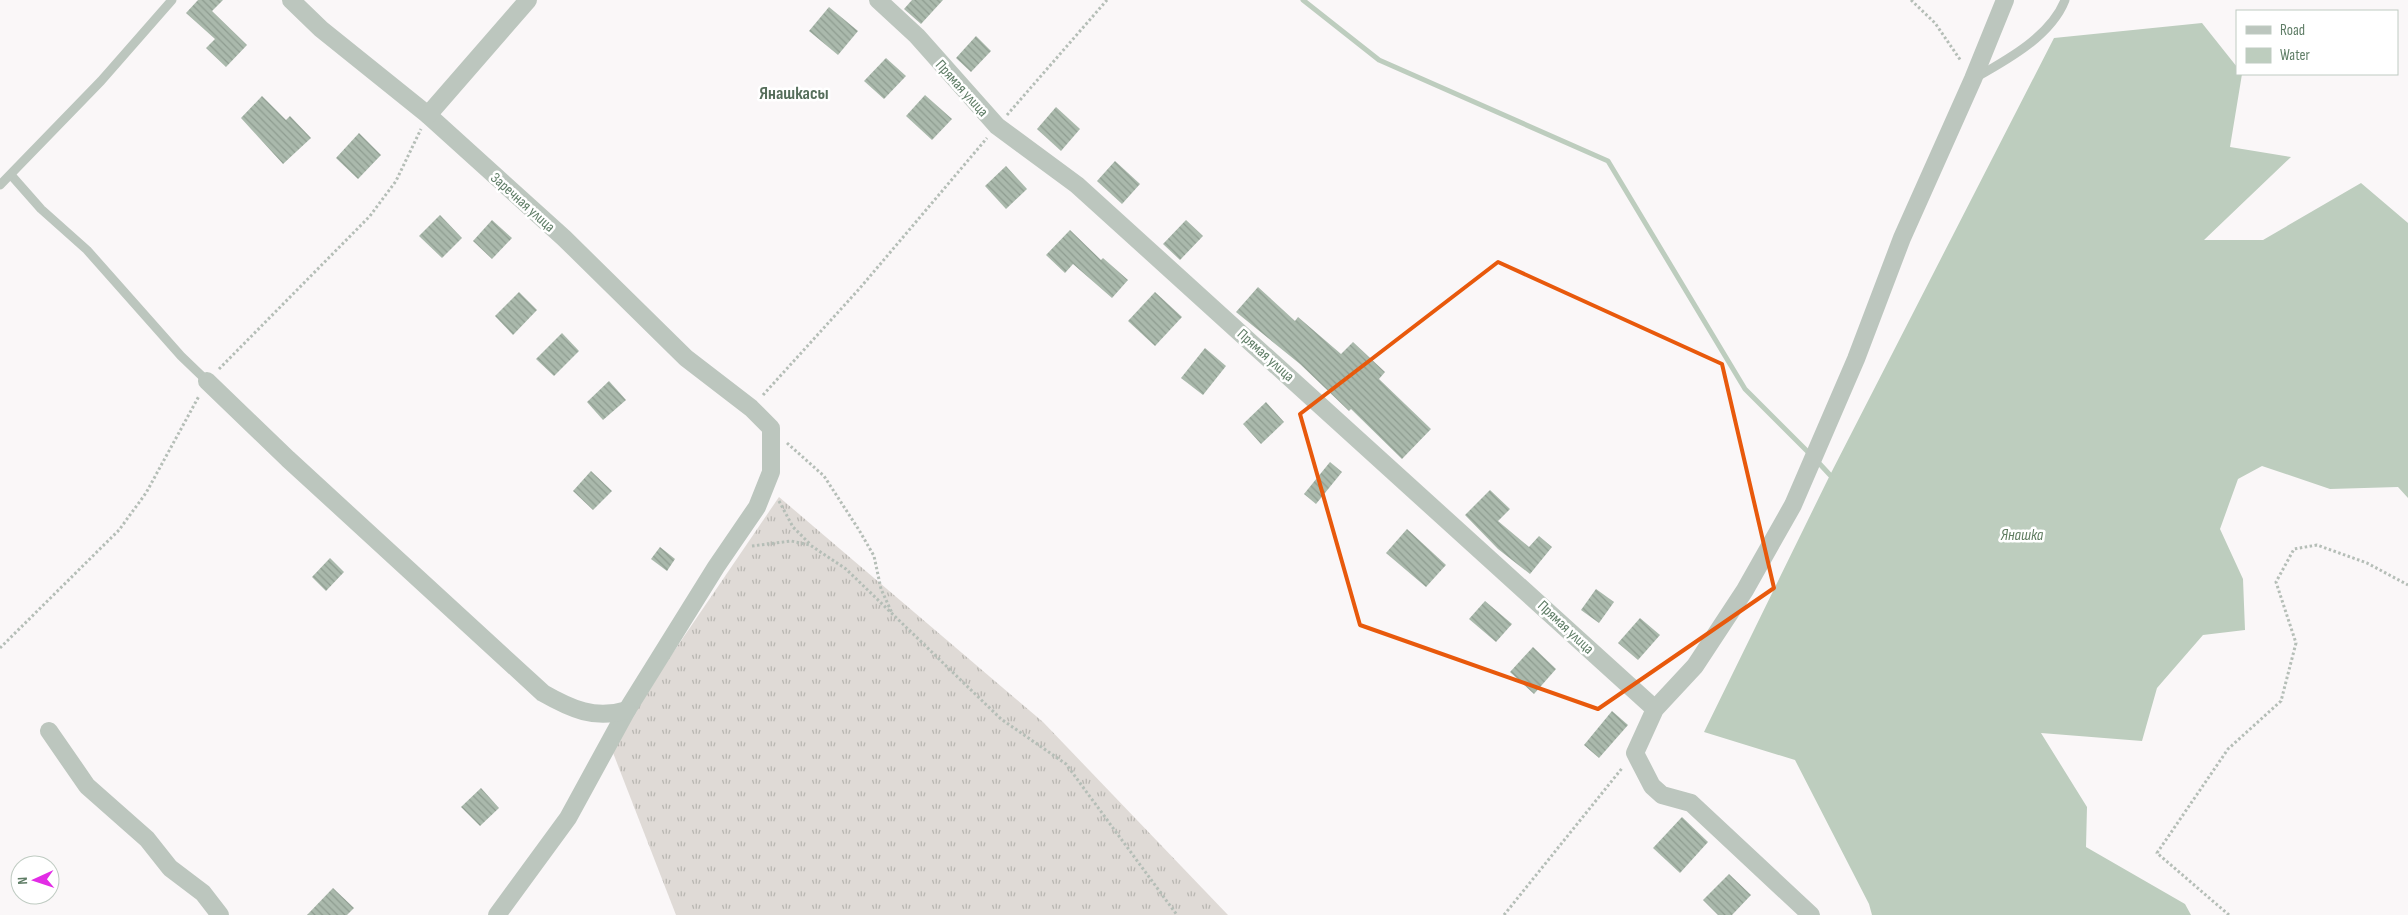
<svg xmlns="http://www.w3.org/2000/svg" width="2408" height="915" viewBox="0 0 2408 915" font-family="'Sofia Sans Condensed',sans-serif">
  <defs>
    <pattern id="grass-tufts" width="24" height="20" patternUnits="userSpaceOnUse" patternTransform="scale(1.25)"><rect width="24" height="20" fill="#dfdad6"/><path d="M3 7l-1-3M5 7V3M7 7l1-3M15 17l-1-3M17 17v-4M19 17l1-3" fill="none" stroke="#b8b6b1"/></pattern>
    <pattern id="building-back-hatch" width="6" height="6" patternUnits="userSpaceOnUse" patternTransform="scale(1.25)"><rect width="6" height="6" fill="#aab9ac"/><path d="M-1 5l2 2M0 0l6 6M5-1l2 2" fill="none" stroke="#8e9c90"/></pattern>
  </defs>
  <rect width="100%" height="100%" fill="#faf7f8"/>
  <polygon fill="url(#grass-tufts)" points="779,497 1043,722 1228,915 676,915 610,745"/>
  <polygon fill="#bdcdbe" points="2202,23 2237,67 2237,74 2242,74 2230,147 2291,157 2204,240 2263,240 2361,183 2408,223 2408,498 2398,487 2330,489 2262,466 2238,479 2220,529 2243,579 2245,630 2203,635 2157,688 2142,741 2041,733 2087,807 2086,847 2185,904 2191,915 1872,915 1869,904 1795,760 1704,732 1830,475 2054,38"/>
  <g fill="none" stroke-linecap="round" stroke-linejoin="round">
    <g stroke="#bdcdbe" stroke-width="5">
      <polyline points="1303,0 1379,60 1608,161 1745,389 1811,455"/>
      <polyline points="1817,461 1830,475"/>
    </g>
  </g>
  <g fill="url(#building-back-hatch)">
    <polygon points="198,0 223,0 212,11 247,45 226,67 206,48 215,39 186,13"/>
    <polygon points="912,0 943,0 921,24 904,9"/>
    <polygon points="829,7 858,31 838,55 809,31"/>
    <polygon points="976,36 991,51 971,72 956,58"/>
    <polygon points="886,58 906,76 884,99 864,81"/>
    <polygon points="925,95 952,119 932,140 906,116"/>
    <polygon points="262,96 286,120 290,116 311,138 283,164 241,118"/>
    <polygon points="1056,107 1080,129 1061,151 1037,129"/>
    <polygon points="359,133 381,155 358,179 336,158"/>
    <polygon points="1115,161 1140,184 1122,204 1097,181"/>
    <polygon points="1006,166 1027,189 1006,209 985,186"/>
    <polygon points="440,215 462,238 442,258 419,236"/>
    <polygon points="492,220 512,238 492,259 473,241"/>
    <polygon points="1186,220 1203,236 1180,260 1163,244"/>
    <polygon points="1070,230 1101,260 1103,258 1128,280 1112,298 1073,264 1065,273 1046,255"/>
    <polygon points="1258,287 1295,321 1298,317 1341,354 1353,342 1385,372 1379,379 1431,429 1402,459 1351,409 1349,411 1300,364 1236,312"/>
    <polygon points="519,292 537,310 513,335 495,316"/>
    <polygon points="1155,292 1182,317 1155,346 1128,321"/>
    <polygon points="562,333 579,351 554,376 536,359"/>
    <polygon points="1205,348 1226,366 1203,395 1181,378"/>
    <polygon points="609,381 626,400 603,420 587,402"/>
    <polygon points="1266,402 1284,422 1261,444 1243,424"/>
    <polygon points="1330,462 1342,472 1316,504 1304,494"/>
    <polygon points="591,471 612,491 593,510 573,491"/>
    <polygon points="1490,490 1510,509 1498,521 1529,547 1539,536 1552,547 1530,574 1498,549 1465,515"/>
    <polygon points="1407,529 1446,565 1426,587 1386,553"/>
    <polygon points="660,547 675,559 667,571 651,559"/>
    <polygon points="330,558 344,572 326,591 312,577"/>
    <polygon points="1596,589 1614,602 1599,623 1581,610"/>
    <polygon points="1485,601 1512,624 1496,642 1469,619"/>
    <polygon points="1640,618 1660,635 1638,660 1618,643"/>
    <polygon points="1533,647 1556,669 1534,694 1510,672"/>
    <polygon points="1612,711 1628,725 1599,758 1584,745"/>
    <polygon points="481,788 499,808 480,826 461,807"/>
    <polygon points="1682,817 1708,842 1680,873 1653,848"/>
    <polygon points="1729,874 1751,895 1732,915 1718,915 1703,900"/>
    <polygon points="333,888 354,908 347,915 307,915"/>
  </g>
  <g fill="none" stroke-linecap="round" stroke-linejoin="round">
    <g stroke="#b5beb7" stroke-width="3" stroke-dasharray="2.5 2.5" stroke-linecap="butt">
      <polyline points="1911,0 1935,23 1961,61"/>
      <polyline points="1007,115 1107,0"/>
      <polyline points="219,369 370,216 396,181 421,129"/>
      <polyline points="763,395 860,288 987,138"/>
      <polyline points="787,443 824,476 859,530 874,556 881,589 892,613"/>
      <polyline points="779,501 793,527 810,544"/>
      <polyline points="752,546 791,541 810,545 846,569 1001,719 1066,764 1177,915"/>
      <polyline points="0,648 119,530 146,493 199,396"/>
      <polyline points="1504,915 1623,767"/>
      <polyline points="2229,915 2157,853 2228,749 2281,701 2296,643 2276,582 2294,549 2317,545 2367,563 2408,585"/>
    </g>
    <g stroke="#bcc6be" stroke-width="9">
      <path d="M1975,78c32,-18 76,-42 90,-78"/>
      <polyline points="11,175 41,209 87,250 181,356 207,381"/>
      <polyline points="0,185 101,81 172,0"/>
    </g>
    <g stroke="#bcc6be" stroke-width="18">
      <polyline points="291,0 321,29 428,115 564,238 686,358 751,408 771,428 771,472 757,507 716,567 627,710 568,818 497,915"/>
      <polyline points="878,0 917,36 997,126 1077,185 1655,709"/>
      <polyline points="428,115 528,0"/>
      <path d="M207,381l81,78 255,234c28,16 52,27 84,17"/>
      <polyline points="49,731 87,786 147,839 170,868 203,893 220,915"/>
      <polyline points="1811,915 1691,803 1662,795 1652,786 1635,753 1655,709 1695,666 1745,590 1793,505 1856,359 1902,238 1973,79 2005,0"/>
    </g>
  </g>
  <path fill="none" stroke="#e8590c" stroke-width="4" stroke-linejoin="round" d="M1498,262l224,102 52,224 -176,121 -238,-84 -60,-211z"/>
  <g text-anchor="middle" stroke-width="5" stroke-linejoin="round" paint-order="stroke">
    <g font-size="15" fill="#5f7d66" stroke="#fff">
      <text transform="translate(962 88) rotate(48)" y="5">Прямая улица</text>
      <text transform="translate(523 202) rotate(42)" y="5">Заречная улица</text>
      <text transform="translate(1266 355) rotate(42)" y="5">Прямая улица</text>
      <text transform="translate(1566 627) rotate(43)" y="5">Прямая улица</text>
    </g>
    <g font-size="16" font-style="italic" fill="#5f7c60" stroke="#fff">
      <text x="2022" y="540">Янашка</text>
    </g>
    <g font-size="18" font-weight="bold" fill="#566e5b" stroke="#fff">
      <text x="794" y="99">Янашкасы</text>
    </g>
  </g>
  <rect x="2236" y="10" width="162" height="65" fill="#ffffff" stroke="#bfcbc2"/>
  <rect x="2246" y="26" width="25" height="8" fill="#bcc6be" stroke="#bfcbc2"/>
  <text x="2280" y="35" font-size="15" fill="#5f7d66">Road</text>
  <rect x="2246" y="48" width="25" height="15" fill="#bdcdbe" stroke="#bfcbc2"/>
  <text x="2280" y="60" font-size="15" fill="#5f7d66">Water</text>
  <g transform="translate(35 880) rotate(267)"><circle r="24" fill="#ffffff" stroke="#bfcbc2"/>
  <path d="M0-4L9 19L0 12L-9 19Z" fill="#e22ce5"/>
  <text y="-8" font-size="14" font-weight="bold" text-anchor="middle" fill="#5f7d66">N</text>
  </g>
</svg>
